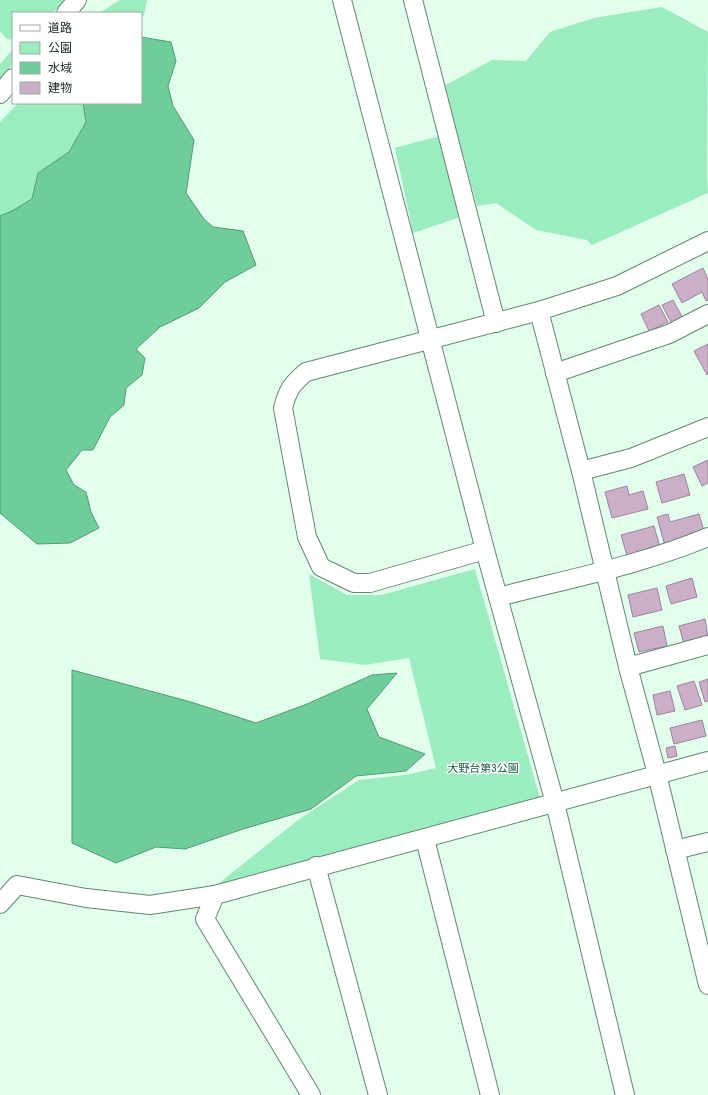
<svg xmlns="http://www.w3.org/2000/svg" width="708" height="1095" viewBox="0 0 708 1095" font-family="'Roboto Condensed','Noto Sans JP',sans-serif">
  <rect width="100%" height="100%" fill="#e2ffed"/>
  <g fill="#9becbe">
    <polygon points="0,0 64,0 53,13 13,13 13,40 7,39 0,31"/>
    <polygon points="120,0 147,0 144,15 141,18 141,13 99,13"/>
    <polygon points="662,7 708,32 707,174 708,193 592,245 587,240 536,230 496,203 477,206 444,86 492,60 526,61 550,32 594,18"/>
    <path d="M13,49c0,15 -2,20 -13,30v-15z"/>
    <polygon points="18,103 83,103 86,122 69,152 38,173 32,199 12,211 0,216 0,122"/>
    <polygon points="443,135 463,216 413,233 395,148"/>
    <polygon points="475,569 541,802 213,888 298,820 359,780 405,775 436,768 409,658 365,665 320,659 309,574 347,595 381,595"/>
  </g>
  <g fill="#6fcd9a" stroke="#549a74">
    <polygon points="141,37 171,42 176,61 168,86 173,106 194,140 186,193 204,219 213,227 243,231 256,265 225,282 199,308 160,327 136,349 145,358 142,375 126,388 124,405 110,417 93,450 82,450 66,470 74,485 86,492 91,512 99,528 70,543 37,544 0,513 0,216 12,211 32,199 38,173 69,152 86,122 83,103 141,103"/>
    <polygon points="72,670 191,702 256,723 307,704 372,675 397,673 367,709 379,737 425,754 406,771 356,776 311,809 243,829 185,849 156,847 116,863 72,843"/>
  </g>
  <g fill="#cbafc8" stroke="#9e839b">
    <polygon points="703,268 708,279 708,300 706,301 702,292 682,303 672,284"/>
    <polygon points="673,300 684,320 673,326 662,305"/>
    <polygon points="659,305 668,322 649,331 641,314"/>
    <polygon points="708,344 708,374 707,375 694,351"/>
    <polygon points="708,460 708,483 702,486 693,467"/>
    <polygon points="684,474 690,495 662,503 656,482"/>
    <polygon points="627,486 629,495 643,491 648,509 612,518 605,492"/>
    <polygon points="668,514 670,522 699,514 705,534 665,546 657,517"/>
    <polygon points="654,526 660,547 627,556 621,535"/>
    <polygon points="692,578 697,597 671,604 666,586"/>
    <polygon points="657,588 662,610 633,617 628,595"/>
    <polygon points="705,619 708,637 684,644 679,626"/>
    <polygon points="663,626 667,646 639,652 634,633"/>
    <polygon points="708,679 708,701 705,702 699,682"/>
    <polygon points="694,681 702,705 685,710 677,686"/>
    <polygon points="670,691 675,711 657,715 653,695"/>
    <polygon points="702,720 706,736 674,744 670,728"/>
    <polygon points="675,746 677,756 668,758 666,748"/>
  </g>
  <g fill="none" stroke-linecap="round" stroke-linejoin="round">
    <g stroke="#658572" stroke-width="20">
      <g id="minor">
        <polyline points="342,0 485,550 555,803 625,1095"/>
        <polyline points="413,0 496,323"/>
        <polyline points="66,13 77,0"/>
        <polyline points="0,94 13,78"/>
        <polyline points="539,311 581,471 628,667 657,774 708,985"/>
        <polyline points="555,373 669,334 708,314"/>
        <polyline points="581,471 631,458 708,427"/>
        <path d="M485,550l-115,33h-16l-33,-16 -14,-30 -24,-129c5,-19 9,-24 23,-36l233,-61 78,-25 91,-45"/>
        <path d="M498,597c70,-18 143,-32 210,-60"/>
        <polyline points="628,667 708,645"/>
        <polyline points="425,839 490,1095"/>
        <polyline points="675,850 708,842"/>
        <polyline points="316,866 378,1095"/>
        <polyline points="0,904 17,885 86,898 150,905 215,895"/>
        <polyline points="311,1095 205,919 215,895 708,761"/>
      </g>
    </g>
    <use href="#minor" stroke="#fff" stroke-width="18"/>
  </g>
  <g text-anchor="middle" stroke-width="3" stroke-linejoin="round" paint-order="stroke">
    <g font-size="11" fill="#145c3b" stroke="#fff">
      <text x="483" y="772">大野台第3公園</text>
    </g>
  </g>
  <rect x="12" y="12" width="130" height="92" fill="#ffffff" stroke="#a2a7a4"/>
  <rect x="20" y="25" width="20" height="6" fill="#ffffff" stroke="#a2a7a4"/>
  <text x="48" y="32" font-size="12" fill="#16241c">道路</text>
  <rect x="20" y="42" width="20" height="12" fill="#9becbe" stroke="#a2a7a4"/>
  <text x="48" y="52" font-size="12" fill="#16241c">公園</text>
  <rect x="20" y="62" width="20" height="12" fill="#6fcd9a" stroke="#a2a7a4"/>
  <text x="48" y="72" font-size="12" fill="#16241c">水域</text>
  <rect x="20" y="82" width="20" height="12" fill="#cbafc8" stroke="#a2a7a4"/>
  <text x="48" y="92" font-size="12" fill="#16241c">建物</text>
</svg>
